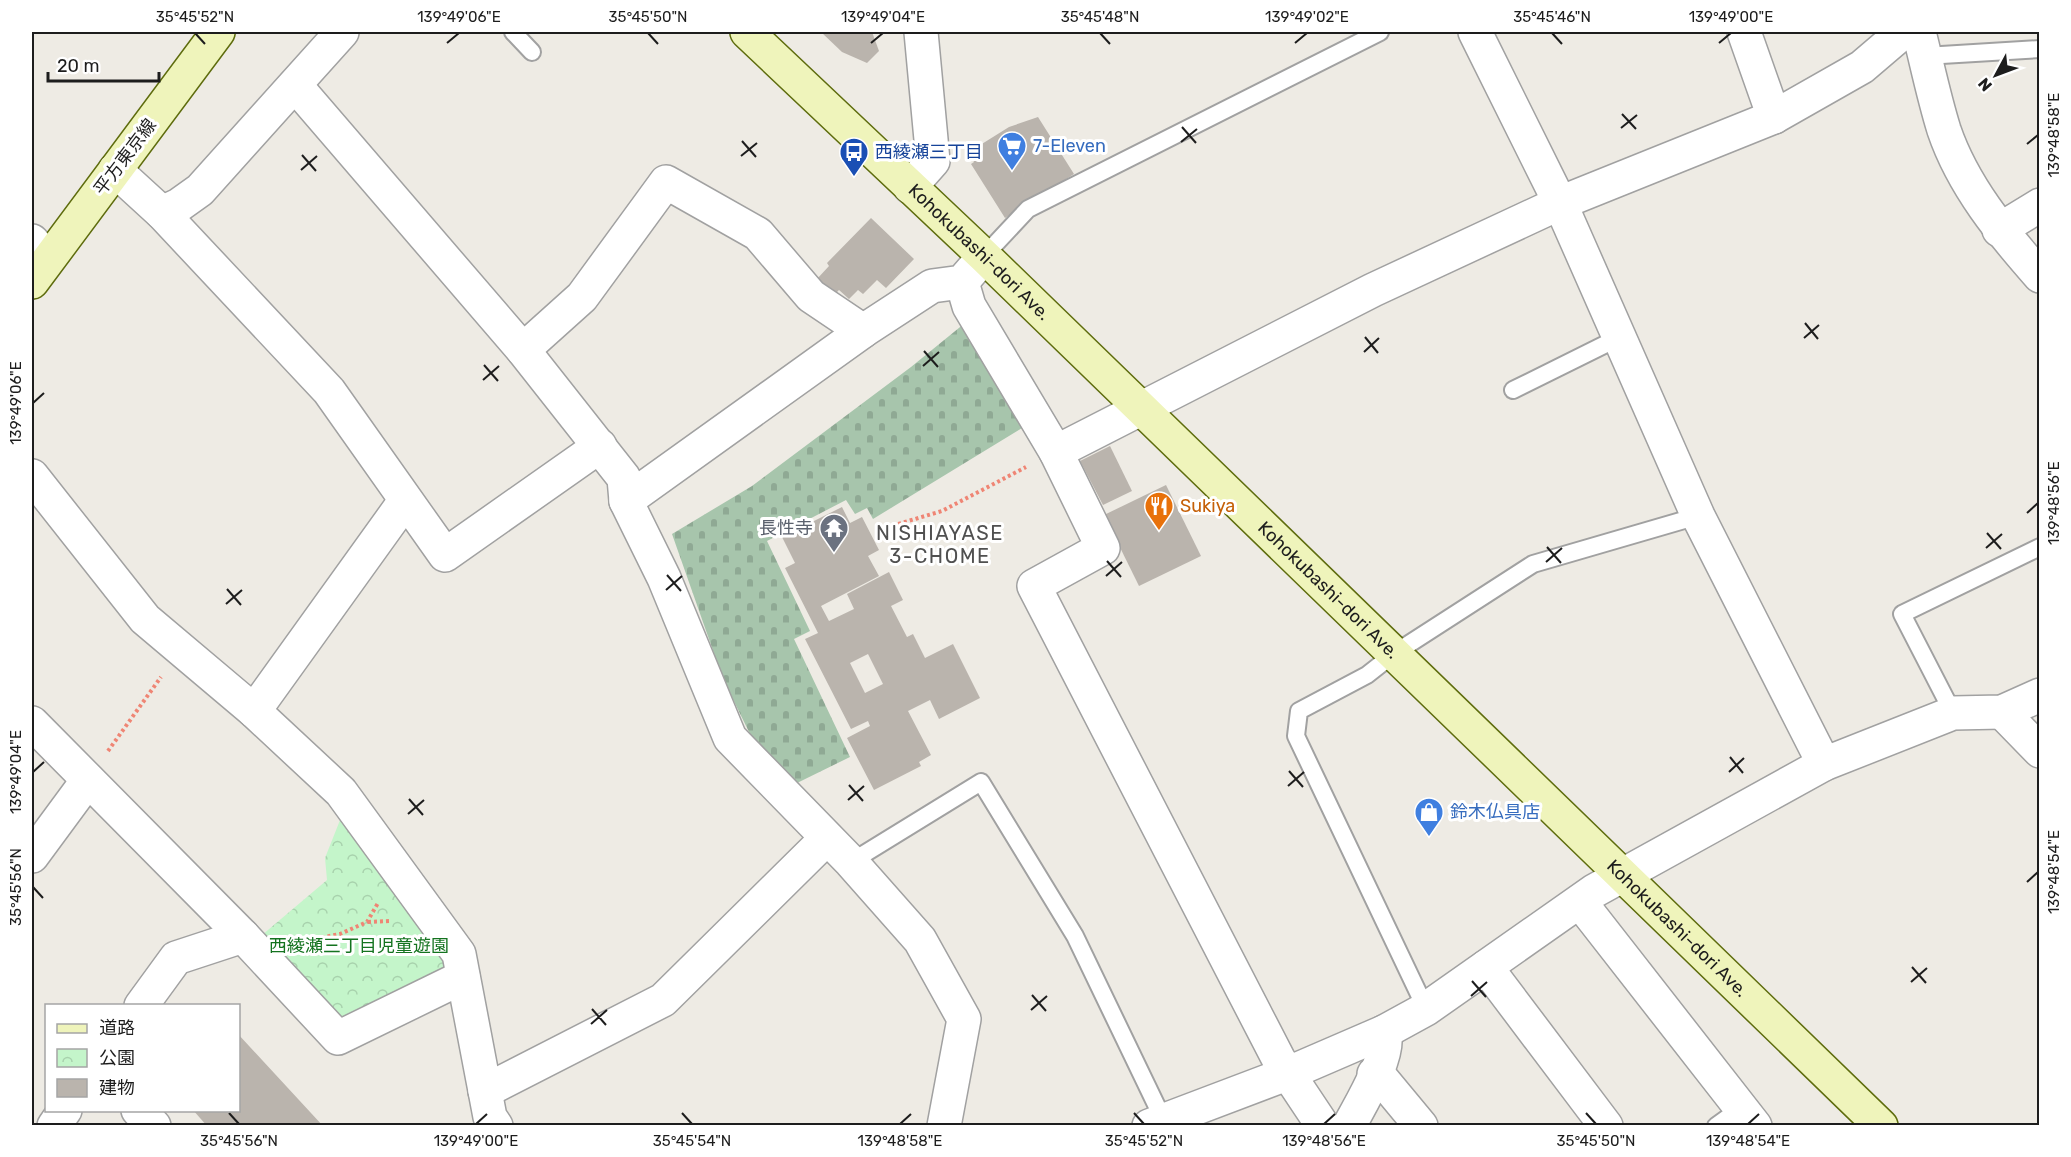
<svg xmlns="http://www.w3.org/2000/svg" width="2071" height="1157" viewBox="0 0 2071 1157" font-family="Rubik,'Noto Sans JP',sans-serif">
  <defs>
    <pattern id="cemetery-stones" width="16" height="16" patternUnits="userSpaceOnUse" patternTransform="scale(1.5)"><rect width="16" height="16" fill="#a7c5ac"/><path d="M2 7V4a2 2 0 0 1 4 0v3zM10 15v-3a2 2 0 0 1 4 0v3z" fill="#8fa994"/></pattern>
    <pattern id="park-crowns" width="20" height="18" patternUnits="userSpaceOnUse" patternTransform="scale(1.5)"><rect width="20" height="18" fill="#c4f5ca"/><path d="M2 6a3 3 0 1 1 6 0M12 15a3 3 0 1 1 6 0" fill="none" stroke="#a8d2ad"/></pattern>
  </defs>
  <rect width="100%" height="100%" fill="#eeebe4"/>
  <polygon fill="url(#cemetery-stones)" points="965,323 1022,428 873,519 867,508 855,514 846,500 767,541 810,631 794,639 850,757 795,784 768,758 750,734 723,679 672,534 752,486 911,367"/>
  <polygon fill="url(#park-crowns)" points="344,810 457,976 339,1034 255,941 327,880 325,858"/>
  <g fill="#bab4ad" fill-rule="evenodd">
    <polygon points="821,32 872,32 879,51 867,63 842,52"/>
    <polygon points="1038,117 1074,174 1005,218 971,164 974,162 969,152 1009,127"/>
    <polygon points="871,218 914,259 886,288 877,280 863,294 858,290 849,299 839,290 834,295 817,279 829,266 827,263"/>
    <polygon points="1110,446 1132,491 1103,505 1080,461"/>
    <polygon points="1166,485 1201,556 1139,586 1104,515"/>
    <path d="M842,507l8,16 12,-6 17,33 -11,6 11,20 -58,30 8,15 25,-12 -7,-15 42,-22 14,28 -12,6 16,31 6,-3 12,24 28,-14 27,54 -41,21 -9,-19 -22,11 23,44 -12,7 2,4 -47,24 -27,-52 23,-12 -2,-5 -17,8 -46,-90 13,-6 -33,-65 10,-5 -13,-26zM868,654l15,30 -18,9 -15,-30z"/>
    <polygon points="238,1034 323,1126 207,1126 193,1110 238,1110"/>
  </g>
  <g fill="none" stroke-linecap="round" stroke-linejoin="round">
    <g stroke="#a1a1a1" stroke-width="20">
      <g id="lane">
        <polyline points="513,32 532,52"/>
        <polyline points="1925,56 2040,49"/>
        <polyline points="984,256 1028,209 1380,32"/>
        <polyline points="1513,390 1618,338"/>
        <polyline points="1953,713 1902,614 2040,547"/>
        <polyline points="851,862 981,782 1075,936 1163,1119"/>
        <polyline points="1426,1009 1296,736 1299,711 1367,675 1395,653 1533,564 1698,516"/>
        <polyline points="1716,1126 1741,1108"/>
      </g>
    </g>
    <g stroke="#a1a1a1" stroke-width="36">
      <g id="street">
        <polyline points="1475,32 1560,203 1698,516 1824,764"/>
        <polyline points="1744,32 1774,117"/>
        <path d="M1919,32c8,32 15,66 25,98 19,56 58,103 96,146"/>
        <polyline points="295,85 523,350 624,478 626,501 664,578 730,738 851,862 920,940 964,1019 944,1126"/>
        <polyline points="115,170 162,213 329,391 445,555 600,446"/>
        <polyline points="910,187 933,161 921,32"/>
        <polyline points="162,213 179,205 200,190 342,32"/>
        <polyline points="1999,230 2040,205"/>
        <polyline points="32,241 48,259"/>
        <polyline points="962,282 969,306 1056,452 1103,548 1034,586 1279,1060 1323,1126"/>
        <polyline points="523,350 582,297 666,182 758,234 811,296 863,331"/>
        <polyline points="1056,452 1373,290 1560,203 1774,117 1862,67 1903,32"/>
        <polyline points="32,476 145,619 254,711 341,792 459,954 490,1117 496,1126"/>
        <polyline points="626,501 863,331 932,286 962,282 975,267"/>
        <polyline points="254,711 405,501"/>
        <polyline points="2002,712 2040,751"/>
        <polyline points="32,723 243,936 338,1038 463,977"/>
        <polyline points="32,856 88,780"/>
        <polyline points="1580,902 1755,1126"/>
        <polyline points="1486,967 1606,1126"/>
        <polyline points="141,1006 176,958 243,936"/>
        <polyline points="1374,1074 1382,1079 1421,1126"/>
        <polyline points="485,1091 663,1000 827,838"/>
        <polyline points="138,1110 154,1126"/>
        <polyline points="54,1126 65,1110"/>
        <polyline points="1149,1126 1289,1073 1384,1032 1426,1009 1594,891 1824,764 1953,713 2002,712 2040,695"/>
        <path d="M1349,1126c11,-21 43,-72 35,-94"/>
      </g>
    </g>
    <g stroke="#5e6c0d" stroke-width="36">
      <g id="secondary">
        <path id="s1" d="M747,32l237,224 897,870"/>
        <polyline points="32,282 218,32"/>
      </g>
    </g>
    <g stroke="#ef8574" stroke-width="4" stroke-dasharray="3 3" stroke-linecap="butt">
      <polyline points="881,529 942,511 1026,467"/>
      <polyline points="108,751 161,677"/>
      <polyline points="368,922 390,921"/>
      <polyline points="298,942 340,934 367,922 378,903"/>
    </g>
    <use href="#lane" stroke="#fff" stroke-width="16"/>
    <use href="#street" stroke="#fff" stroke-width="33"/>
    <use href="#secondary" stroke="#eff4bb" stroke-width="33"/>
  </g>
  <path fill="none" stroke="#1d1d1d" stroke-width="2" d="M195,33l10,11M648,33l10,11M1100,33l10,11M1552,33l10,11M447,43l12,-10M871,43l12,-10M1295,43l12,-10M1719,43l12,-10M1622,114l14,15M1182,127l14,16M1621,128l16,-13M742,141l14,16M1181,142l16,-13M2027,144l11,-9M302,155l14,16M741,156l16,-13M301,170l16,-14M1805,323l13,16M1365,337l13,16M1804,338l15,-13M924,351l14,16M1364,352l15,-14M484,365l14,16M923,366l16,-14M483,380l16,-14M33,403l11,-10M2027,513l11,-10M1987,533l14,16M1547,547l14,16M1986,548l16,-14M1107,561l14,16M1546,562l16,-14M667,575l14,16M1106,576l16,-14M227,589l14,16M666,590l16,-14M226,604l16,-14M1730,757l13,16M1289,771l14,16M33,772l11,-10M1729,772l15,-14M849,785l14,16M1288,786l16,-14M409,799l14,16M848,800l16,-14M408,814l16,-14M2027,882l11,-10M33,887l10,11M1912,967l14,16M1472,981l14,16M1911,982l16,-14M1032,995l14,16M1471,996l16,-14M592,1009l14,16M1031,1010l16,-14M591,1024l16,-14M229,1113l10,11M682,1113l10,11M1134,1113l10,11M1586,1113l10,11M476,1124l11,-10M900,1124l11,-10M1324,1124l11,-10M1748,1124l11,-10"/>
  <defs>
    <g id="supermarket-pin" transform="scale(1.5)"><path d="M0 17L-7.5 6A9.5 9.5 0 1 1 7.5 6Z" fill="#3f7fe0" stroke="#fff"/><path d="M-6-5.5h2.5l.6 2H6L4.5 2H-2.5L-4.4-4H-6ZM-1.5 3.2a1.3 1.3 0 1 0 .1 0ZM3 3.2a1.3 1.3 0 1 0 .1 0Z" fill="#fff"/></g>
    <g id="bus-pin" transform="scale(1.5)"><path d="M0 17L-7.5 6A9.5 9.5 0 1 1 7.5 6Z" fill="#1a4fb4" stroke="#fff"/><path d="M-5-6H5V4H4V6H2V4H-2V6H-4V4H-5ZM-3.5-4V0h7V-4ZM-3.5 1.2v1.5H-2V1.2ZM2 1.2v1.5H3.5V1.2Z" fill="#fff"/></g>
    <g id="restaurant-pin" transform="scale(1.5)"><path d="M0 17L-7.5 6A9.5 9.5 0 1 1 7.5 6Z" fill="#e8710a" stroke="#fff"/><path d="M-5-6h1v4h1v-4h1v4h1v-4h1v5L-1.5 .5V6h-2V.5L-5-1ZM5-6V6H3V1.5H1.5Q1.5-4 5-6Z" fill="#fff"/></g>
    <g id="temple-pin" transform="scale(1.5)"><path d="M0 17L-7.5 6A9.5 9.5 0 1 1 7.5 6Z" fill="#6b7280" stroke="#fff"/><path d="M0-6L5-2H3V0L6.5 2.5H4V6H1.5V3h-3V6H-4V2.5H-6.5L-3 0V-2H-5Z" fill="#fff"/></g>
    <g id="shop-pin" transform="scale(1.5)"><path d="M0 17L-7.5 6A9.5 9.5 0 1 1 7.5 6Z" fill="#3f7fe0" stroke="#fff"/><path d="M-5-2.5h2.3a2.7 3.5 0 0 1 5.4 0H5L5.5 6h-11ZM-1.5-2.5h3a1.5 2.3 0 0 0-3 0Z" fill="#fff"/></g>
  </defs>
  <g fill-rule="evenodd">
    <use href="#supermarket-pin" x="1012" y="146"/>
    <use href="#bus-pin" x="854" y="152"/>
    <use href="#restaurant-pin" x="1159" y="506"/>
    <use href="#temple-pin" x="834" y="528"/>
    <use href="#shop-pin" x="1429" y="812"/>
  </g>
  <g text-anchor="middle" stroke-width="6" stroke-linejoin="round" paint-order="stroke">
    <g font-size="18" fill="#366cbe" stroke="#fff" text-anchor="start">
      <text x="1033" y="152">7-Eleven</text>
      <text x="1450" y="818">鈴木仏具店</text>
    </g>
    <g font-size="18" fill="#164399" stroke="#fff" text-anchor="start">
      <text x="875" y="158">西綾瀬三丁目</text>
    </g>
    <g font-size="18" fill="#1d1d1d" stroke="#fff">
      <text transform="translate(125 157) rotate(-53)" y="6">平方東京線</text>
      <text dy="6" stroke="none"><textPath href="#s1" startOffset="320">Kohokubashi-dori Ave.</textPath></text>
      <text dy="6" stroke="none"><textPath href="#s1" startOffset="806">Kohokubashi-dori Ave.</textPath></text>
      <text dy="6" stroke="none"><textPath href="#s1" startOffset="1292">Kohokubashi-dori Ave.</textPath></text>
    </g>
    <g font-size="18" fill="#c56008" stroke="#fff" text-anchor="start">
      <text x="1180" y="512">Sukiya</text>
    </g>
    <g font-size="18" fill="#5b616d" stroke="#fff" text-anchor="end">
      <text x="813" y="534">長性寺</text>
    </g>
    <g font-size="18" fill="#14731f" stroke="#fff">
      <text x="359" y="952">西綾瀬三丁目児童遊園</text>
    </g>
    <g font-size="20" letter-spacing="1.5" fill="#505050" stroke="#fff">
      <text x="940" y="540">NISHIAYASE<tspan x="940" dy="23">3-CHOME</tspan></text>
    </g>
  </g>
  <rect width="2071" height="1157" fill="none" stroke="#ffffff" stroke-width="66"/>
  <rect x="45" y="1004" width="195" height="108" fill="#ffffff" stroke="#a5a5a5" stroke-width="1.5"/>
  <rect x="57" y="1024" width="30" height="9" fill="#eff4bb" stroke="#a5a5a5" stroke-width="1.5"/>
  <text x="99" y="1034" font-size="18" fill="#1d1d1d">道路</text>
  <rect x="57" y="1049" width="30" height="18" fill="url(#park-crowns)" stroke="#a5a5a5" stroke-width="1.5"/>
  <text x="99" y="1064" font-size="18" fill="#1d1d1d">公園</text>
  <rect x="57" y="1079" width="30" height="18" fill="#bab4ad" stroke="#a5a5a5" stroke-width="1.5"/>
  <text x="99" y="1094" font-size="18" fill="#1d1d1d">建物</text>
  <g transform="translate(1996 75) rotate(229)" stroke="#ffffff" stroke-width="4.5" paint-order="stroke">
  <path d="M0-4.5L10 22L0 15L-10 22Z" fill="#1d1d1d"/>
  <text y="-9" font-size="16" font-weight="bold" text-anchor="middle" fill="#1d1d1d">N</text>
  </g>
  <path d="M48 72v9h111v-9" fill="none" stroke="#1d1d1d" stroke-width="3"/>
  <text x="57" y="72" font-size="18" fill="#1d1d1d" stroke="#ffffff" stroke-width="4.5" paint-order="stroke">20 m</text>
  <rect x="33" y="33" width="2005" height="1091" fill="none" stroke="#1d1d1d" stroke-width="2"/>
  <g font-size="15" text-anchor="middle" fill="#1d1d1d">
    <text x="195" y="22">35°45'52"N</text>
    <text x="459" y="22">139°49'06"E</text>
    <text x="648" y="22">35°45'50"N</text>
    <text x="883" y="22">139°49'04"E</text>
    <text x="1100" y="22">35°45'48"N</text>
    <text x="1307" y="22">139°49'02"E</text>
    <text x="1552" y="22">35°45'46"N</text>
    <text x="1731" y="22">139°49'00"E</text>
    <text transform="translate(2054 135) rotate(-90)" y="5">139°48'58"E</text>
    <text transform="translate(16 403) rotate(-90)" y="5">139°49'06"E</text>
    <text transform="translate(2054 503) rotate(-90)" y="5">139°48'56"E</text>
    <text transform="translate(16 772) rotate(-90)" y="5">139°49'04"E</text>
    <text transform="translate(2054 872) rotate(-90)" y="5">139°48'54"E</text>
    <text transform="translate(16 887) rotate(-90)" y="5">35°45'56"N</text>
    <text x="239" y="1146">35°45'56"N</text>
    <text x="476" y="1146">139°49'00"E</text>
    <text x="692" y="1146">35°45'54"N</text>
    <text x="900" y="1146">139°48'58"E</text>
    <text x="1144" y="1146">35°45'52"N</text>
    <text x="1324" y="1146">139°48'56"E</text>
    <text x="1596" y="1146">35°45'50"N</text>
    <text x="1748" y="1146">139°48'54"E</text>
  </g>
</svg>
